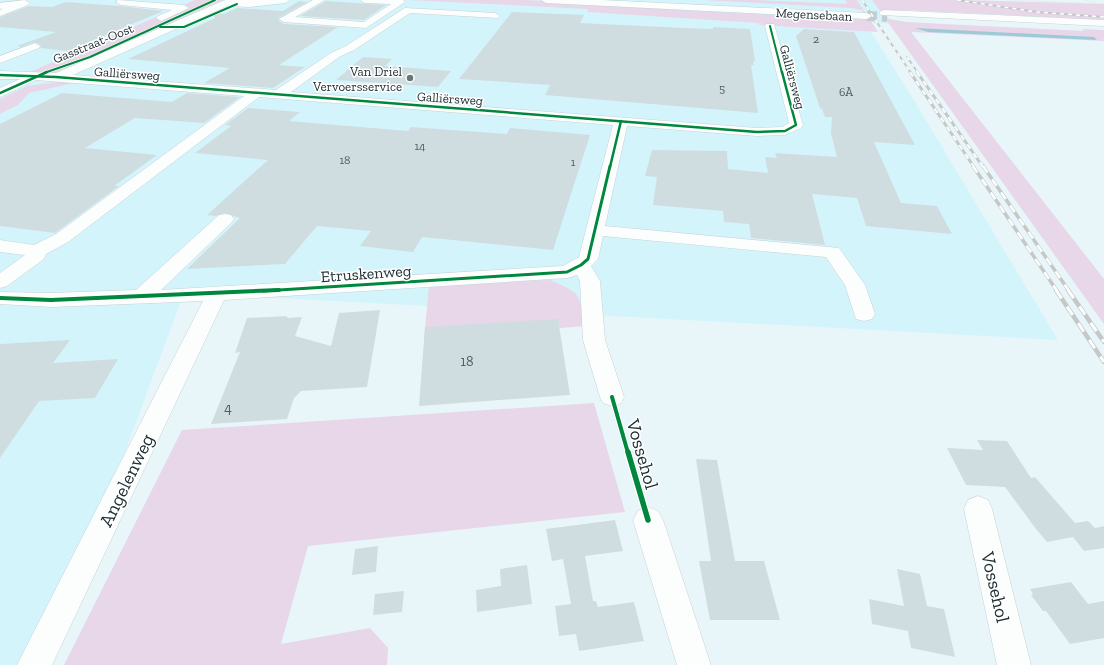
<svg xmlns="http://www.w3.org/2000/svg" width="1104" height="665" viewBox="0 0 1104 665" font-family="'Zilla Slab',serif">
  <rect width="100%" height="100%" fill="#e9f6f9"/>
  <g fill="#d4f4fc">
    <polygon points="0,0 852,0 857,8 863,11 867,16 863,19 915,102 1058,340 184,293 46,665 0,665"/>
    <polygon points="857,0 872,0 890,24 873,23"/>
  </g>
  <g fill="#e7d7e8">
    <polygon points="195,0 222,0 56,73 30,72"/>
    <polygon points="409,0 526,0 677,9 677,10 852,19 867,18 862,10 851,8 703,0 758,0 847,4 845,0 857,0 878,32 759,25 759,23 587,12 588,9"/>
    <polygon points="872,0 954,0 1009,8 961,0 1104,4 1104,22 1067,18 902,10 883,11 889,19 906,22 1084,31 1082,29 1104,30 1104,41 911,32 1104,279 1104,324"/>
    <polygon points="57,82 74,83 29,93 18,105 0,114 0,99 27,86"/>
    <path d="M550,280c32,14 28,12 36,46l-162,13 5,-53z"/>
    <polygon points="594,403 625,512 308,546 281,644 370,628 388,648 387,665 64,665 182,430"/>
  </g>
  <polygon fill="#9ccbd7" points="915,28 1094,37 1097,40 928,32"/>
  <g fill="#d0dde0">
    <polygon points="299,1 307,2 278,18 278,20 284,24 338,27 279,65 305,67 273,88 204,83 230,68 128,59 215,18 213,14 215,13 224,14 237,8 283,11"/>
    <polygon points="326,1 386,5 364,20 300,16"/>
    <polygon points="66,2 120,6 163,11 68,51 40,48 41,45 34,42 21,47 17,46 56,32 0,27 0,17 29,6 52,7"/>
    <polygon points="512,12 584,15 580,23 684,28 713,29 713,27 750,29 755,61 753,61 754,65 751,65 758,113 545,95 550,85 459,79"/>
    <polygon points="804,29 854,32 915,145 874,142 901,203 937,206 952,234 866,226 857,198 812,194 825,245 751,238 749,224 724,222 723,211 653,205 657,177 645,176 652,150 727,151 728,169 768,173 765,157 777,158 775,153 837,157 831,133 832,117 825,117 822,109 820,108 796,36"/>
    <polygon points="363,57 392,59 385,66 451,71 438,87 336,80"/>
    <polygon points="62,93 172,102 187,93 240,97 204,123 135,118 85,148 157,155 114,186 119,186 55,233 0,226 0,124"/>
    <polygon points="248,108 300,112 289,121 408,131 411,127 507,134 510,128 590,135 553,250 422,237 413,252 360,246 371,231 317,226 285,264 187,269 240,218 225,213 216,216 207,215 268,160 195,153 231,126 225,125"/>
    <polygon points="380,310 367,387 301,391 294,398 287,419 211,424 240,352 235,353 247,318 286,316 288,318 302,317 295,336 331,346 339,313"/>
    <polygon points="558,319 570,395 419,406 425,327"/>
    <polygon points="70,340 53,363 118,359 95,398 39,401 0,458 0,344"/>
    <polygon points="977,440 1007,441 1031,478 1035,477 1075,523 1088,521 1095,528 1104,526 1104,548 1084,551 1073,537 1047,542 1036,529 1005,487 966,485 947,448 983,450"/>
    <polygon points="696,459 717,460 735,561 764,561 780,620 710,620 699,561 711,561"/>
    <polygon points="615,520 623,551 585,556 593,601 596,601 598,607 634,602 644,641 579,651 576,634 559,636 555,606 571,604 563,559 552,561 546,529"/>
    <polygon points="378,546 376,572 352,575 355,549"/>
    <polygon points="527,565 532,604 477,612 476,590 501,586 500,569"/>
    <polygon points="897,569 920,574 927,606 944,609 955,657 911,648 908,631 872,624 869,599 904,606"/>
    <polygon points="1071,582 1088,604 1104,601 1104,638 1070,644 1046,611 1043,611 1031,595 1033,594 1030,589"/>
    <polygon points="404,591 402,612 373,615 375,594"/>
  </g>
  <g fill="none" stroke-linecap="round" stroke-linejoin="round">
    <polyline stroke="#c1cfd2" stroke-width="10" stroke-dasharray="10 5" stroke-linecap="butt" points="867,16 887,17"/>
    <g stroke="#c5d2d5" stroke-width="1">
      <g id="minor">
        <polygon points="25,0 30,3 28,5 0,16 0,10 3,8 0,9 0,3"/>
        <polygon points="118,0 184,5 189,8 161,21 156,18 158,16 172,10 121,5 116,2"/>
        <polygon points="225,0 290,0 285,3 250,7 227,6 73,75 276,90 331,53 346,46 405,8 495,13 500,16 498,18 410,13 354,50 339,57 291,92 757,128 782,127 789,123 765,26 766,24 774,24 803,125 801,128 785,135 757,136 627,126 605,226 839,248 865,285 875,314 872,319 864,321 856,319 845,285 826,257 603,236 598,259 591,266 600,281 605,340 624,397 621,403 612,406 603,403 600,397 583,340 580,281 577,275 567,278 224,300 52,665 17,665 203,301 51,307 0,304 0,292 51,293 136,290 219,215 225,214 231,215 234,219 231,223 161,290 563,266 579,257 613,125 259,97 68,242 46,254 44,259 7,286 0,288 0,273 25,255 0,252 0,240 34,245 56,234 244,96 36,80 0,97 0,88 20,79 0,79 0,71 56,73"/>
        <polygon points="313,0 325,0 295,17 364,22 391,4 365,3 360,0 403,0 405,2 366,28 284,22 279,19"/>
        <polygon points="35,43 40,46 39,48 0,63 0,56"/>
        <polygon points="978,496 988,500 992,509 1031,665 997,665 964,509 968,500"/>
        <polygon points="648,507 658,511 663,520 711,665 677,665 633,520 638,511"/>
      </g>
    </g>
    <g stroke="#c5d2d5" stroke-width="1">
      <g id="major">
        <polygon points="541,0 601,0 867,13 872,16 867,19 546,3"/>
        <polygon points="884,10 1104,20 1104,26 881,15 879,13 881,11"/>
      </g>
    </g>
    <g stroke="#d4d7d9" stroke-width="1" stroke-dasharray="0.5 1.5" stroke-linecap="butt">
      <polyline points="1007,0 1104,4"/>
      <polyline points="1085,0 1096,2"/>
    </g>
    <use href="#minor" fill="#fcfefe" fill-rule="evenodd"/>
    <use href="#major" fill="#fcfefe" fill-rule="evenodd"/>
    <g stroke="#c4c8c9" stroke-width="2">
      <g id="rail-far3">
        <polyline points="862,0 911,73"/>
        <polyline points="957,0 1037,12 1104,17"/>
        <polyline points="907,57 918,73"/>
      </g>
    </g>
    <g stroke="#c4c8c9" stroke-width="3">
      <g id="rail-far2">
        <polyline points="910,72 974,167"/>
        <polyline points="917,72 983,167"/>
      </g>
    </g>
    <g stroke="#c4c8c9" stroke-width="3.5">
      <g id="rail-far1">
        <polyline points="973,166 1057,291"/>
        <polyline points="983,166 1069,291"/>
      </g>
    </g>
    <g stroke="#c4c8c9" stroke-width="4.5">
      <g id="rail">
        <polyline points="1056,290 1104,362"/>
        <polyline points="1068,290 1104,342"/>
      </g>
    </g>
    <use href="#rail-far3" stroke="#fff" stroke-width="1.5" stroke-dasharray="4" stroke-linecap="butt"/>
    <use href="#rail-far2" stroke="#fff" stroke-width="2" stroke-dasharray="5.5" stroke-linecap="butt"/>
    <use href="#rail-far1" stroke="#fff" stroke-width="2.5" stroke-dasharray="8" stroke-linecap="butt"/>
    <use href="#rail" stroke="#fff" stroke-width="3" stroke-dasharray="10" stroke-linecap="butt"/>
    <g stroke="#fff" stroke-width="3">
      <g id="cycleway-far4">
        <polyline points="770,26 782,73"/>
        <polyline points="160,27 184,27 237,4"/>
        <polyline points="44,73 90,57 215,0"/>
      </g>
    </g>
    <g stroke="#fff" stroke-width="4">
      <g id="cycleway-far3">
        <polyline points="0,75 56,77 757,132 785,131 796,125 782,72"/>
        <polyline points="0,93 47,72"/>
        <polyline points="610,167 621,121"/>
      </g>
    </g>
    <g stroke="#fff" stroke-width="5">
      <polyline id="cycleway-far2" points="263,291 567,272 581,265 588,259 610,166"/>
    </g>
    <g stroke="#fff" stroke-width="6">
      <g id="cycleway-far1">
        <polyline points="0,298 51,300 279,290"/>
        <polyline points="612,397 628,453"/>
      </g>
    </g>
    <g stroke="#fff" stroke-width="8">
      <polyline id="cycleway" points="628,452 648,520"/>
    </g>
    <use href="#cycleway-far4" stroke="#00873e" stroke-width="2"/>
    <use href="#cycleway-far3" stroke="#00873e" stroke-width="2.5"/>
    <use href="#cycleway-far2" stroke="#00873e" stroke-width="3"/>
    <use href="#cycleway-far1" stroke="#00873e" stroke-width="4"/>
    <use href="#cycleway" stroke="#00873e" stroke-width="5.5"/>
  </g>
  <circle fill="#687679" stroke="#fff" stroke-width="1.5" cx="410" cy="78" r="4"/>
  <g text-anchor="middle" stroke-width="3" stroke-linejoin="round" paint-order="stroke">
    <g font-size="12" fill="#4f5e61">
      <text x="816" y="43">2</text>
      <text x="722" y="92">5</text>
      <text x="846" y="96">6A</text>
      <text x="420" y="150">14</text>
      <text x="345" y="164">18</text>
      <text x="573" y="166">1</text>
    </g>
    <g font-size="13" fill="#223134" stroke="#fff">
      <text transform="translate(814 14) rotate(3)" y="5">Megensebaan</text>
      <text transform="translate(93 43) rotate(-22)" y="5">Gasstraat-Oost</text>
      <text transform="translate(127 73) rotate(4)" y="5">Galliërsweg</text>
      <text transform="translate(793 77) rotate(75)" y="5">Galliërsweg</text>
      <text transform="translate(450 98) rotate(4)" y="5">Galliërsweg</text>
    </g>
    <g font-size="13" fill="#223134" stroke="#fff" text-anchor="end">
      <text x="402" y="76">Van Driel<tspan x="402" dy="15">Vervoersservice</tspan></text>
    </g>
    <g font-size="14" fill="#4f5e61">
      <text x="467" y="366">18</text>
      <text x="228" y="413">4</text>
    </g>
    <g font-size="16" fill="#223134" stroke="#fff">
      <text transform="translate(366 273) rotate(-4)" y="6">Etruskenweg</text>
    </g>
    <g font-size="19" fill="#223134" stroke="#fff">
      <text transform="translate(643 454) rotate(74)" y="7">Vossehol</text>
      <text transform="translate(126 480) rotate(-64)" y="7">Angelenweg</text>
      <text transform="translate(996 587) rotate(77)" y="7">Vossehol</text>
    </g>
  </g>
</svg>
